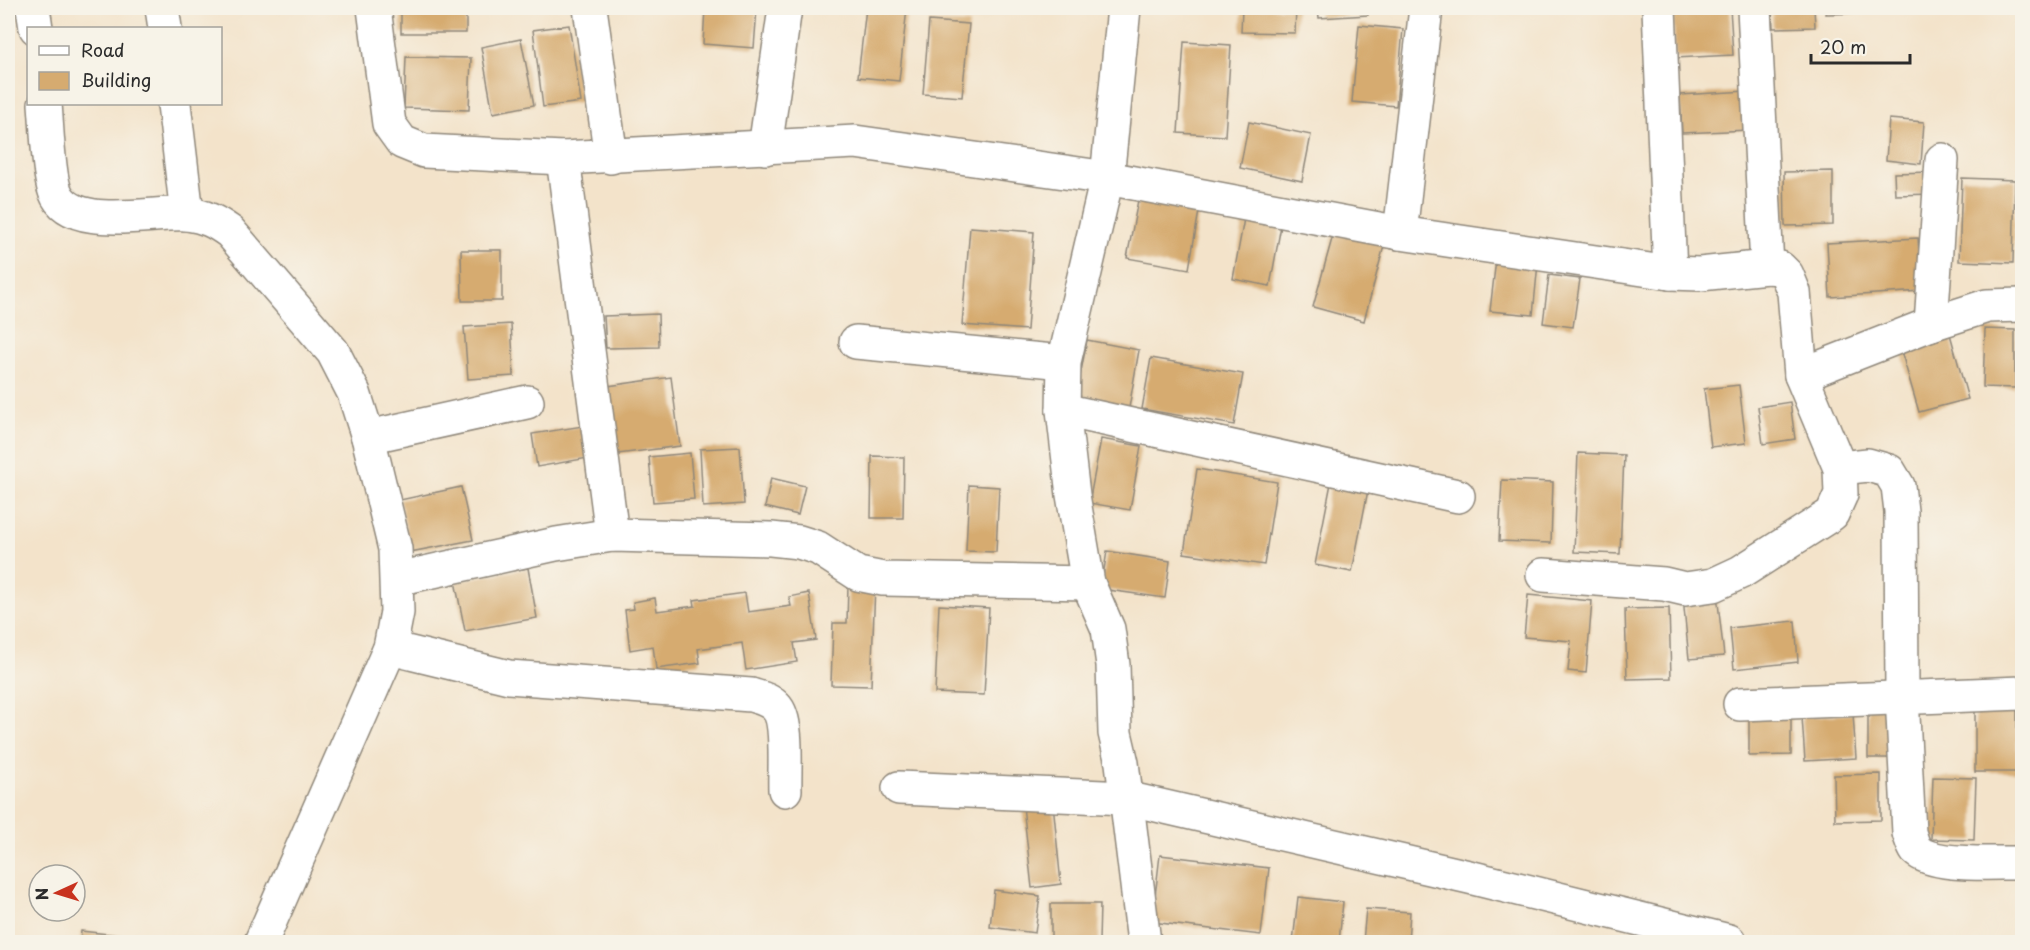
<svg xmlns="http://www.w3.org/2000/svg" width="2030" height="950" viewBox="0 0 2030 950" font-family="'Playpen Sans',sans-serif">
  <rect width="100%" height="100%" fill="#f7f3e8"/>
  <filter id="ink" filterUnits="userSpaceOnUse"><feTurbulence type="fractalNoise" baseFrequency=".0167" numOctaves="2"/><feDisplacementMap in="SourceGraphic" scale="12" xChannelSelector="R" yChannelSelector="G"/><feConvolveMatrix kernelMatrix="1 2 1 2 8 2 1 2 1" color-interpolation-filters="sRGB"/></filter>
  <filter id="wash" filterUnits="userSpaceOnUse"><feTurbulence type="fractalNoise" baseFrequency=".008" numOctaves="4" result="noise"/><feDisplacementMap in="SourceGraphic" scale="24" xChannelSelector="R" yChannelSelector="G"/><feGaussianBlur stdDeviation="1.35" result="paint"/><feColorMatrix in="noise" values="0 0 0 0 0 0 0 0 0 0 0 0 0 0 0 0 0 1.4 0 .05"/><feComposite in="paint" operator="in"/></filter>
  <g filter="url(#wash)">
    <rect width="100%" height="100%" fill="#f3e3ca"/>
    <g id="blocks">
      <g fill="#d6ab70">
        <rect x="401" y="8" width="65" height="25"/>
        <polygon points="705,8 757,8 754,48 703,44"/>
        <polygon points="866,8 907,8 899,81 858,77"/>
        <polygon points="1242,8 1296,8 1295,33 1241,32"/>
        <polygon points="1318,8 1367,8 1368,15 1319,18"/>
        <polygon points="1673,8 1730,8 1733,55 1675,58"/>
        <polygon points="1772,8 1814,8 1815,27 1773,28"/>
        <polygon points="1826,8 1862,8 1862,13 1826,14"/>
        <polygon points="929,21 969,24 962,97 923,94"/>
        <polygon points="569,25 581,102 543,107 533,30"/>
        <polygon points="1359,25 1403,29 1396,106 1352,102"/>
        <polygon points="521,39 534,105 493,113 481,47"/>
        <polygon points="1184,42 1231,45 1225,136 1178,133"/>
        <polygon points="406,57 471,58 469,110 404,108"/>
        <polygon points="1747,91 1749,130 1682,133 1680,95"/>
        <polygon points="1889,119 1924,122 1921,164 1886,160"/>
        <polygon points="1249,122 1311,135 1302,181 1240,168"/>
        <polygon points="1833,171 1833,225 1785,226 1784,172"/>
        <polygon points="1933,172 1934,194 1895,195 1894,173"/>
        <polygon points="1962,178 2015,180 2013,263 1959,261"/>
        <polygon points="1138,200 1199,211 1189,269 1127,258"/>
        <polygon points="1245,213 1282,220 1270,286 1233,279"/>
        <polygon points="970,227 1034,232 1027,330 962,325"/>
        <polygon points="1335,228 1385,242 1364,321 1313,307"/>
        <polygon points="1918,238 1921,291 1830,297 1827,243"/>
        <polygon points="461,250 502,250 502,301 462,301"/>
        <polygon points="1496,259 1538,263 1533,315 1490,311"/>
        <polygon points="1549,275 1580,279 1573,327 1543,323"/>
        <polygon points="658,314 659,347 606,348 604,316"/>
        <polygon points="511,324 514,376 468,379 464,327"/>
        <polygon points="1985,329 2015,330 2015,388 1983,387"/>
        <polygon points="1950,334 1968,399 1919,412 1900,347"/>
        <polygon points="1087,340 1139,350 1129,408 1076,398"/>
        <polygon points="1151,358 1243,374 1234,425 1142,409"/>
        <polygon points="671,377 680,446 610,455 601,387"/>
        <polygon points="1739,385 1746,443 1711,447 1704,389"/>
        <polygon points="1790,402 1795,439 1763,444 1758,407"/>
        <polygon points="589,425 594,457 537,467 532,434"/>
        <polygon points="1101,439 1141,446 1130,510 1089,503"/>
        <polygon points="740,447 744,504 703,507 700,449"/>
        <polygon points="690,453 694,499 653,502 649,457"/>
        <polygon points="1578,453 1624,455 1620,554 1574,552"/>
        <polygon points="872,456 904,457 903,518 871,518"/>
        <polygon points="1197,469 1277,482 1264,565 1184,553"/>
        <polygon points="771,478 805,486 798,515 765,507"/>
        <polygon points="1332,478 1369,485 1352,572 1315,565"/>
        <polygon points="1502,480 1553,482 1551,543 1499,541"/>
        <polygon points="969,485 999,487 996,552 966,551"/>
        <polygon points="461,487 473,540 410,552 400,500"/>
        <polygon points="1107,551 1170,561 1165,598 1101,589"/>
        <polygon points="528,568 537,618 465,631 455,581"/>
        <polygon points="848,585 875,586 871,686 831,685 833,623 847,623"/>
        <polygon points="745,593 748,612 791,606 789,597 809,593 816,640 794,643 797,662 746,670 742,643 698,649 700,663 656,669 653,646 630,650 625,610 634,609 633,602 655,598 657,611 695,606 694,600"/>
        <polygon points="1717,594 1724,656 1689,659 1683,598"/>
        <polygon points="1528,595 1592,601 1586,673 1568,671 1571,641 1524,637"/>
        <polygon points="939,605 989,608 984,695 935,693"/>
        <polygon points="1669,608 1671,678 1627,679 1625,609"/>
        <polygon points="1795,621 1798,662 1734,669 1730,628"/>
        <rect x="1975" y="704" width="42" height="68"/>
        <rect x="1868" y="708" width="24" height="50"/>
        <polygon points="1853,714 1856,758 1805,761 1802,717"/>
        <polygon points="1791,715 1791,755 1749,756 1749,716"/>
        <polygon points="1881,774 1881,820 1835,821 1834,775"/>
        <polygon points="1933,777 1976,778 1974,840 1931,839"/>
        <polygon points="1053,803 1061,884 1032,888 1023,806"/>
        <polygon points="1160,855 1269,868 1261,935 1152,922"/>
        <polygon points="994,890 1040,896 1035,933 990,927"/>
        <polygon points="1298,897 1343,902 1339,942 1293,942"/>
        <polygon points="1051,904 1100,904 1099,942 1051,942"/>
        <polygon points="1366,909 1410,912 1408,942 1363,942"/>
        <polygon points="81,931 153,939 153,942 80,942"/>
      </g>
    </g>
  </g>
  <g filter="url(#ink)">
    <use href="#blocks" fill-opacity="0" stroke="#8f877a" stroke-width="1.5"/>
    <g fill="none" stroke-linecap="round" stroke-linejoin="round">
      <g stroke="#8f877a" stroke-width="36">
        <g id="minor">
          <polyline points="33,8 36,28"/>
          <polyline points="162,8 165,28"/>
          <polyline points="374,8 389,124 402,142 424,151 563,158 855,142 1107,178 1400,233 1670,273 1700,274 1767,267 1780,268 1787,275 1794,292 1801,375 1840,468 1841,494 1832,514 1741,572 1713,585 1685,589 1664,584 1543,575"/>
          <polyline points="590,8 611,157"/>
          <polyline points="1124,8 1107,178 1064,362 1063,410 1073,495 1088,583 1108,629 1113,665 1115,733 1122,763 1144,942"/>
          <polyline points="1659,8 1670,273"/>
          <polyline points="1754,8 1767,267"/>
          <path d="M45,104c2,22 3,68 10,87 15,42 98,20 133,23 17,2 28,8 42,18l103,120 21,41 14,44 27,112 2,63 -7,36 -129,294"/>
          <polyline points="174,104 187,214"/>
          <polyline points="765,148 785,8"/>
          <polyline points="563,158 612,535"/>
          <polyline points="1400,233 1426,8"/>
          <polyline points="1931,324 1942,160"/>
          <polyline points="856,342 1064,362"/>
          <polyline points="1801,375 1931,324 1987,306 2022,305"/>
          <polyline points="1063,410 1458,496"/>
          <polyline points="368,437 527,402"/>
          <path d="M1840,468l28,-3 21,6 9,15 3,25 1,185 7,137c2,5 4,13 7,17 18,18 81,12 106,13"/>
          <polyline points="397,579 556,544 612,535 771,539 799,542 818,548 858,574 883,579 1088,583"/>
          <path d="M390,648l119,29 242,18c9,3 18,4 25,12 13,13 8,64 9,83"/>
          <polyline points="1740,704 2022,693"/>
          <polyline points="899,788 1126,798 1469,877 1729,941"/>
        </g>
      </g>
      <use href="#minor" stroke="#fff" stroke-width="33"/>
    </g>
  </g>
  <rect width="2030" height="950" fill="none" stroke="#f7f3e8" stroke-width="30"/>
  <rect x="27" y="27" width="195" height="78" fill="#f7f3e8" stroke="#a5a39c" stroke-width="1.5"/>
  <rect x="39" y="46" width="30" height="9" fill="#ffffff" stroke="#a5a39c" stroke-width="1.5"/>
  <text x="81" y="57" font-size="18" fill="#2b2b2b">Road</text>
  <rect x="39" y="72" width="30" height="18" fill="#d6ab70" stroke="#a5a39c" stroke-width="1.5"/>
  <text x="81" y="87" font-size="18" fill="#2b2b2b">Building</text>
  <g transform="translate(57 893) rotate(266)"><circle r="28" fill="#f7f3e8" stroke="#a5a39c" stroke-width="1.5"/>
  <path d="M0-4.5L10 22L0 15L-10 22Z" fill="#c8321e"/>
  <text y="-9" font-size="16" font-weight="bold" text-anchor="middle" fill="#2b2b2b">N</text>
  </g>
  <path d="M1811 54v9h99v-9" fill="none" stroke="#2b2b2b" stroke-width="3"/>
  <text x="1820" y="54" font-size="18" fill="#2b2b2b" stroke="#f7f3e8" stroke-width="4.5" paint-order="stroke">20 m</text>
</svg>
